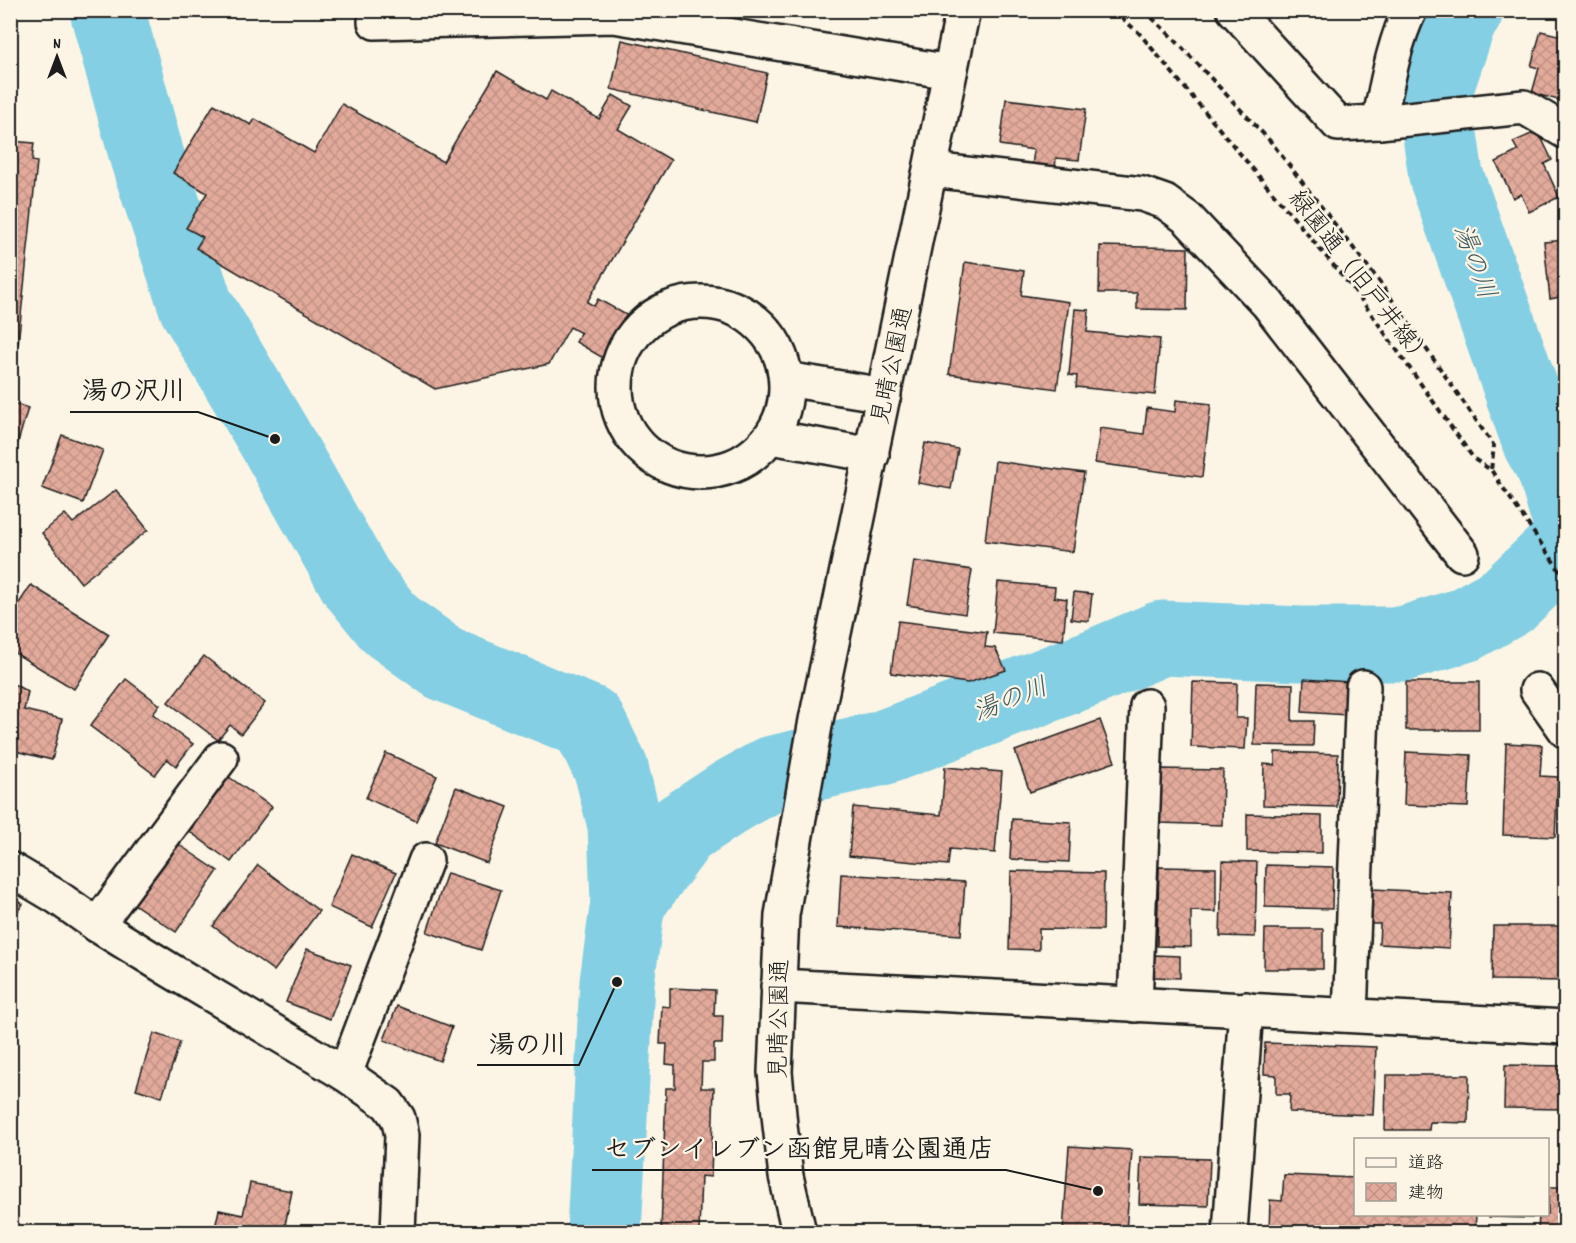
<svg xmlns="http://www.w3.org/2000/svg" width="1576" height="1243" viewBox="0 0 1576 1243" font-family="Dekko,'Klee One',sans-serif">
  <defs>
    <pattern id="building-cross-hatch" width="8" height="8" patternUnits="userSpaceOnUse" patternTransform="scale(1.5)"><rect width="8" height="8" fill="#e2aa9b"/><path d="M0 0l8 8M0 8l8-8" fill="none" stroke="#c19285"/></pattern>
  </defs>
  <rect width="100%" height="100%" fill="#fcf5e5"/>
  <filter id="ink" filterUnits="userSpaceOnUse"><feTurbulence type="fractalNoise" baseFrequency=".0167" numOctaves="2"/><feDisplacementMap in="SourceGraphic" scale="12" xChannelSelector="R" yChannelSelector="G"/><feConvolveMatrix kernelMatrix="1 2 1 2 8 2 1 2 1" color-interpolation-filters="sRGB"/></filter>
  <g filter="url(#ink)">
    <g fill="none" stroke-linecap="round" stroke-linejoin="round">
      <g stroke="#84cfe3" stroke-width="75">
        <polyline points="107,10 147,157 196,306 275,439 356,582 391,625 445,664 588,722 611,769 625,825 628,902"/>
        <polyline points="1466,10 1459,20 1434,94 1446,176 1540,443 1554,468 1566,509"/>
        <polyline points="604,1232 617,982 628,902 682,829 732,796 773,773 882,748 1091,668 1162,638 1301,644 1403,644 1464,625 1507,601 1566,545"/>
      </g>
    </g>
    <g fill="url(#building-cross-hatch)" stroke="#1c1c1c" stroke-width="1.5">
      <polygon points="1541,31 1566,37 1566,102 1532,93 1539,68 1531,66"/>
      <polygon points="622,40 767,73 756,122 611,89"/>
      <polygon points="497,71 546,100 551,91 599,119 613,95 632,106 618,129 671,160 587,302 594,306 598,299 628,316 603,358 576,342 581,333 570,327 549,364 435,389 196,248 203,237 186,228 207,193 173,173 214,104 251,125 255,119 314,153 342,104 443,162"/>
      <polygon points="1006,99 1086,109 1079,160 1056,158 1055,169 1032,166 1034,150 1000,145"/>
      <polygon points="1538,131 1552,160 1544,164 1559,197 1529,212 1521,194 1513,198 1496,162 1518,151 1513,142"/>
      <polygon points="10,141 34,143 32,161 37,162 18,344 10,344"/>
      <polygon points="1566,240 1566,330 1564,330 1560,297 1550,299 1544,242"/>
      <polygon points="1100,246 1188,248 1187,310 1137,309 1137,293 1099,293"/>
      <polygon points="965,262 1024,271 1021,295 1069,302 1057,389 949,374"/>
      <polygon points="1075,309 1089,310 1087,332 1160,339 1155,395 1076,387 1077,376 1069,375"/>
      <polygon points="1176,400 1211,404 1202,477 1095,463 1100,428 1144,434 1147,408 1175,412"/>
      <polygon points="10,402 28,408 13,459 10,458"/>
      <polygon points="62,435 103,450 83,503 42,488"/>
      <polygon points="925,443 958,449 951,489 918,483"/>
      <polygon points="995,461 1084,473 1073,552 985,541"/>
      <polygon points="116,490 148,530 81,583 42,533 65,514 73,523"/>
      <polygon points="914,561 972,570 965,614 907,605"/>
      <polygon points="998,582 1055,587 1054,597 1067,599 1063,640 993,633"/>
      <polygon points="31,585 109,634 74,689 10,650 10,617"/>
      <polygon points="1074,592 1092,594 1089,621 1071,619"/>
      <polygon points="898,621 987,632 985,647 995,648 1006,670 968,683 891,673"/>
      <polygon points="204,656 265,703 241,734 230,725 218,740 168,702"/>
      <polygon points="126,679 160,705 153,714 193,744 176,766 167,759 155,775 90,726"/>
      <polygon points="1304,679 1349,682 1347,715 1302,712"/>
      <polygon points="10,682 28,692 24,710 62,719 52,760 11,750 10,753"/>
      <polygon points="1193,682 1237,683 1236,718 1247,718 1245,749 1191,747"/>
      <rect x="1406" y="682" width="73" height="48"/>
      <polygon points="1256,683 1293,684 1292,721 1314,721 1313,746 1254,745"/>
      <polygon points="1100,720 1115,762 1030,792 1015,751"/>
      <polygon points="1506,743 1542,745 1540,776 1558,777 1555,837 1503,835"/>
      <polygon points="1275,752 1338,754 1337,807 1263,805 1264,764 1275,765"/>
      <polygon points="1406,752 1471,755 1468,807 1404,805"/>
      <polygon points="386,753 437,776 416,821 366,798"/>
      <polygon points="945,767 1002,772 995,853 950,849 948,865 849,856 853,807 941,815"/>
      <polygon points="1160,769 1223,770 1222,825 1159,823"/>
      <polygon points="229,777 272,807 231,862 189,831"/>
      <polygon points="456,787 508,807 487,863 435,843"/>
      <polygon points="1247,814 1322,816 1322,853 1247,851"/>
      <polygon points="1012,819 1071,822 1069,862 1010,859"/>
      <polygon points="1562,836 1566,836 1566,916 1560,916"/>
      <polygon points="175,842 218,871 176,932 134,904"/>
      <polygon points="352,854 396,873 372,927 329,907"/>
      <polygon points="1222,861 1257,862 1255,937 1220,936"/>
      <polygon points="258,865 319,911 274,971 213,926"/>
      <polygon points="1266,865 1333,867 1332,909 1265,907"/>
      <polygon points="1159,867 1216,868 1216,912 1191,911 1191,947 1157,946"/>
      <polygon points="1011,871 1104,873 1103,930 1039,929 1039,950 1009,949"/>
      <polygon points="447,873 501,890 481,950 427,932"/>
      <polygon points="841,874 965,882 961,935 838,927"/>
      <polygon points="1373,889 1452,893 1449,948 1379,944 1380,924 1371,924"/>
      <polygon points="10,896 23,904 10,922"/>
      <polygon points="1493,926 1566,926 1566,981 1492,980"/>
      <polygon points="1265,929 1323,929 1323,969 1264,969"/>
      <polygon points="307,949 351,965 330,1019 286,1002"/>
      <polygon points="1154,955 1180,956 1180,978 1154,977"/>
      <polygon points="670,988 715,990 714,1016 723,1016 722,1044 714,1044 714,1062 702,1062 701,1088 714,1088 711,1177 701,1176 699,1232 661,1232 666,1088 675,1088 675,1065 666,1064 667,1044 660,1044 662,1006 670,1007"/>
      <polygon points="397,1006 452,1027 440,1061 384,1040"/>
      <polygon points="154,1033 180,1042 162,1097 136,1089"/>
      <polygon points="1265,1043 1376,1047 1373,1115 1289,1112 1290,1094 1276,1094 1276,1075 1264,1074"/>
      <polygon points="1505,1065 1566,1066 1566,1118 1563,1118 1563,1109 1504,1108"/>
      <polygon points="1386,1075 1469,1075 1468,1123 1430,1122 1429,1130 1385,1130"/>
      <polygon points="1069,1146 1132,1150 1126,1232 1063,1232"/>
      <polygon points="1141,1157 1210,1159 1208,1206 1139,1204"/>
      <polygon points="1284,1175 1356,1178 1356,1214 1476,1214 1475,1232 1269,1232 1270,1200 1282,1201"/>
      <polygon points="250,1183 292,1191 285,1225 310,1230 310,1232 214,1232 219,1210 243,1215"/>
      <polygon points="1548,1187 1566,1187 1566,1232 1538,1232 1539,1214 1548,1214"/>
      <polygon points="1489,1214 1532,1214 1532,1218 1489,1217"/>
      <polygon points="1138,1229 1194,1232 1138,1232"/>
    </g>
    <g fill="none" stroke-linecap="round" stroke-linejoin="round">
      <g stroke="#1c1c1c" stroke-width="38">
        <g id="minor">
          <polyline points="376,10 375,22 614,16 950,72"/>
          <path d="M1234,10l104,114 41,-2c8,-37 14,-77 31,-112"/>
          <polyline points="1379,122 1524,107 1566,132"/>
          <polyline points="931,170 1142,194 1165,202 1187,218 1268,304 1462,554"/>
          <circle cx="701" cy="387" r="85"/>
          <polyline points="786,379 884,395"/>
          <polyline points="771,437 872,455"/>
          <polyline points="1537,690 1566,731"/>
          <polyline points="10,869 57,897 97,925 170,970 345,1074 426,860"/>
          <polyline points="97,925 221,758"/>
          <path d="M778,986c263,14 525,26 788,41"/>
          <polyline points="1135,1005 1147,706"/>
          <polyline points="1350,1015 1363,687"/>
          <polyline points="345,1074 388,1104 398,1118 402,1135 398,1232"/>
          <polyline points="799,1232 786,1176 780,1125 775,1072 782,915 816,720 963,10"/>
          <polyline points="1230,1232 1246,1009"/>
        </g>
      </g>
      <g stroke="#1c1c1c" stroke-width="4" stroke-dasharray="6 4.5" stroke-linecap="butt">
        <polyline points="1113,10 1139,33 1355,291 1474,459 1491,470 1566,580"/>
        <polyline points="1144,10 1175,40 1271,142 1379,281 1494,446 1491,470"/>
      </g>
      <use href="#minor" stroke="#fcf5e5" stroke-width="33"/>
    </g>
  </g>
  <g text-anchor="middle" stroke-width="4.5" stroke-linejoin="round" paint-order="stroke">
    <g font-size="24" fill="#1c1c1c" stroke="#fcf5e5">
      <text transform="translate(1361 278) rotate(52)" y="8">緑園通（旧戸井線）</text>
      <text transform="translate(891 365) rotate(-78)" y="8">見晴公園通</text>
      <text transform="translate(778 1019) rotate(-89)" y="8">見晴公園通</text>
    </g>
    <g font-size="26" font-style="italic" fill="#405b62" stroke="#fcf5e5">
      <text transform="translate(1476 261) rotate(70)" y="9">湯の川</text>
      <text transform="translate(1010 698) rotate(-21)" y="9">湯の川</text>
    </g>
  </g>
  <path fill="none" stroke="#1c1c1c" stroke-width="2" d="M275 439L198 412H70M617 982L579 1065H477M1098 1191L1006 1170H592"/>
  <g fill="#1c1c1c" stroke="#fcf5e5" stroke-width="2">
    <circle cx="275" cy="439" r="6"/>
    <circle cx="617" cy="982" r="6"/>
    <circle cx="1098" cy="1191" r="6"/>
  </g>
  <g font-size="26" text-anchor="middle" font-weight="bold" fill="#1c1c1c" stroke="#fcf5e5" stroke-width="4.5" stroke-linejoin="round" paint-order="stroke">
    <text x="134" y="399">湯の沢川</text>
    <text x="528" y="1053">湯の川</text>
    <text x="799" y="1157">セブンイレブン函館見晴公園通店</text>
  </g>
  <rect width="1576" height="1243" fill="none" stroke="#fcf5e5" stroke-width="36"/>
  <rect x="18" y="18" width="1540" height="1207" fill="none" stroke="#1c1c1c" stroke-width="2" filter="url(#ink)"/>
  <rect x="1354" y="1138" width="195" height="78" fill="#fcf5e5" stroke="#a29e95" stroke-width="1.5"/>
  <rect x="1366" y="1158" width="30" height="9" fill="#fcf5e5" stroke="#a29e95" stroke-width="1.5"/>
  <text x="1408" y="1168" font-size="18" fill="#1c1c1c">道路</text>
  <rect x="1366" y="1183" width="30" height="18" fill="url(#building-cross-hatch)" stroke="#a29e95" stroke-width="1.5"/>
  <text x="1408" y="1198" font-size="18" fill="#1c1c1c">建物</text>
  <g transform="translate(57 57)" stroke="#fcf5e5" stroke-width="4.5" paint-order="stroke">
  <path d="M0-4.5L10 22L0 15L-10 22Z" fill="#1c1c1c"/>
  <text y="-9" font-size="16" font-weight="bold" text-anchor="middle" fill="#1c1c1c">N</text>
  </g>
</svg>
